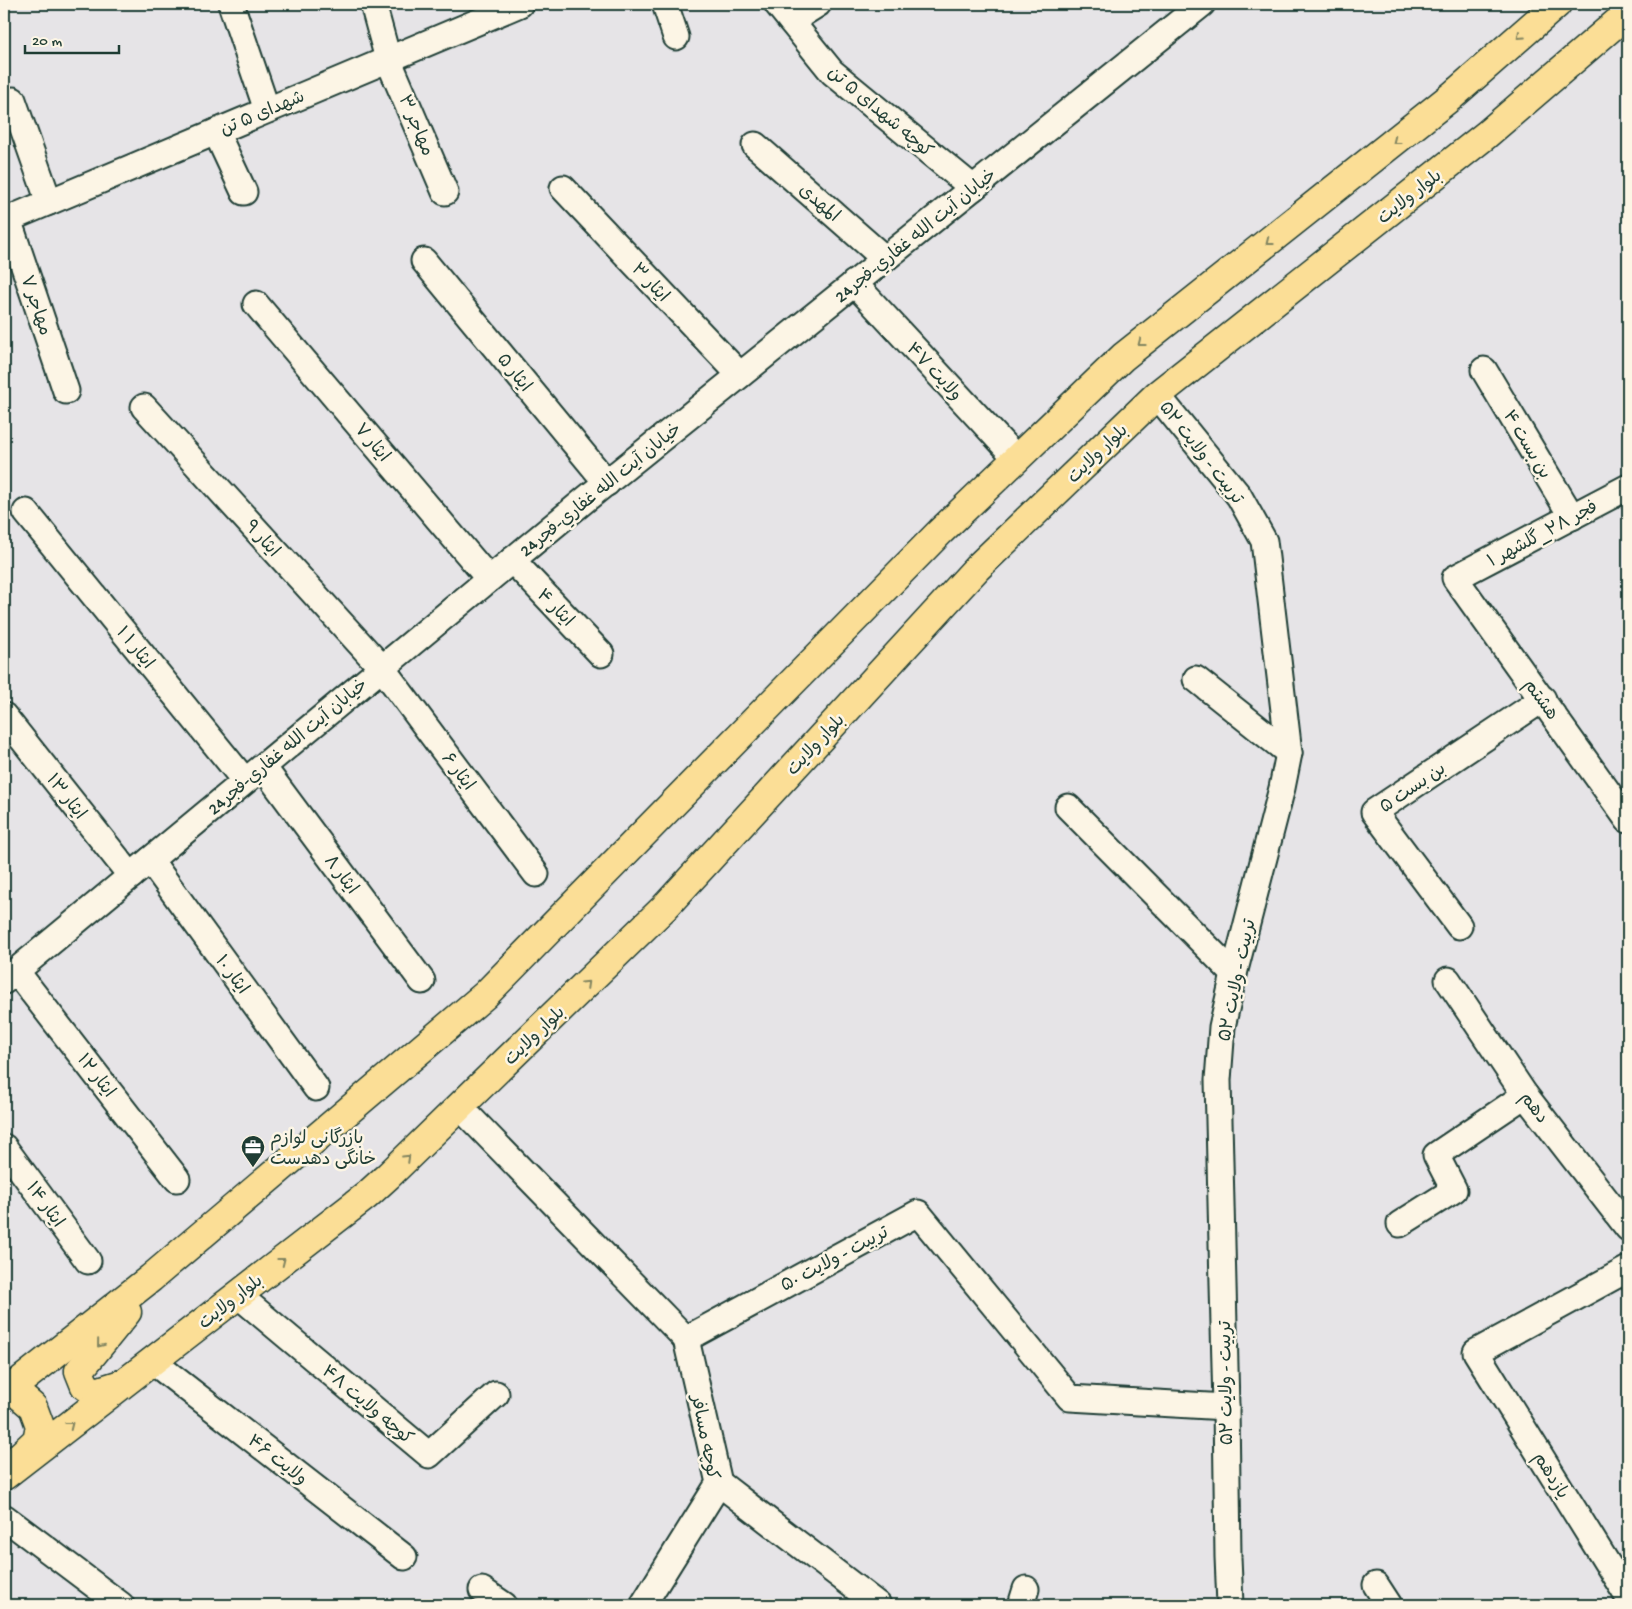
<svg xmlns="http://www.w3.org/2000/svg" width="1632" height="1609" viewBox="0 0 1632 1609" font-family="'Gochi Hand','Playpen Sans Arabic',sans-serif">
  <rect width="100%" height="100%" fill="#e6e4e7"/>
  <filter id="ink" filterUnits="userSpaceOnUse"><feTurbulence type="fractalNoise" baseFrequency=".02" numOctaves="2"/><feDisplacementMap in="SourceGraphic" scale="10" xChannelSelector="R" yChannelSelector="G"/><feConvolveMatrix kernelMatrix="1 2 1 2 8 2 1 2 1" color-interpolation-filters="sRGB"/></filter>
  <g filter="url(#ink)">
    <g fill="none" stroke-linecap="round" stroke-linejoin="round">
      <g stroke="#1f3d34" stroke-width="29">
        <g id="street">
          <polyline points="231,4 267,110"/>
          <polyline points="373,4 388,59 445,192"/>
          <polyline points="665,4 676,37"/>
          <polyline points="777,4 832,72 973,188"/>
          <polyline points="791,21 818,4"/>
          <polyline points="13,100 49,202"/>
          <polyline points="216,132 244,192"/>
          <polyline points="755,145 885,259"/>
          <polyline points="563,188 740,375"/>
          <polyline points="8,219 66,391"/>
          <polyline points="4,221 520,4"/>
          <polyline points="424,261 607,483"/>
          <polyline points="854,283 1017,459"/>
          <polyline points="256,304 489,579"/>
          <polyline points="1484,370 1572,517"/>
          <polyline points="1157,395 1239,496 1264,541 1289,753 1282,788 1234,974 1222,1027 1218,1080 1226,1407 1228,1557 1230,1605"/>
          <polyline points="144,407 382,668 536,874"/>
          <polyline points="1628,487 1455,578 1628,820"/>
          <polyline points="26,512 245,781"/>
          <polyline points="512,560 601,654"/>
          <polyline points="1196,679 1289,753"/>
          <polyline points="4,716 131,876"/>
          <polyline points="263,767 422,981"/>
          <polyline points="1068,807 1234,974"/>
          <polyline points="150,860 316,1088"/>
          <polyline points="1459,926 1374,812 1543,699"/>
          <polyline points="16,971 177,1179"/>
          <polyline points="1448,980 1525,1095 1628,1228"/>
          <polyline points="4,981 586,499 1202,4"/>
          <polyline points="460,1107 686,1339 918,1213 1070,1398 1226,1407"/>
          <polyline points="4,1147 88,1261"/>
          <polyline points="1400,1224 1454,1190 1436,1155 1525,1095"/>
          <polyline points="1628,1269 1476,1352 1628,1597"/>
          <polyline points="238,1295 429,1455 496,1394"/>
          <polyline points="152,1361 404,1557"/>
          <polyline points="719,1483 878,1605"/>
          <polyline points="4,1517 121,1605"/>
          <polyline points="1376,1585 1389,1605"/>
          <polyline points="482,1590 504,1605"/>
          <polyline points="643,1605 719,1483 686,1339"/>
          <polyline points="1021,1605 1026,1589"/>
        </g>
      </g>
      <g stroke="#1f3d34" stroke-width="31">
        <g id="primary">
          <polyline points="121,1384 96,1392 85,1386 79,1371 127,1312"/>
          <polyline points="11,1388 33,1407 40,1426 37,1440 21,1455"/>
          <polyline points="4,1394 151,1278 485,995 941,531 1123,357 1453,95 1557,4"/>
          <polyline points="4,1476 366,1196 388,1176 664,908 977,568 1157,395 1486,135 1628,13"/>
        </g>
      </g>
      <use href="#street" stroke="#fcf5e5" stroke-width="25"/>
      <use href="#primary" stroke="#fbde96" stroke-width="28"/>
    </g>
    <defs><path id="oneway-chevron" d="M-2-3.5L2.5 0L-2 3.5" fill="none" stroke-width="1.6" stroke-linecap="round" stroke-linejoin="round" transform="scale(1.25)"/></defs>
    <g stroke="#828560">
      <use href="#oneway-chevron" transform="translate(1520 36) rotate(138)"/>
      <use href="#oneway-chevron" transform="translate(1396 141) rotate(142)"/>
      <use href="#oneway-chevron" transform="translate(1269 242) rotate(142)"/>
      <use href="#oneway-chevron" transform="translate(1141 343) rotate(142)"/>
      <use href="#oneway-chevron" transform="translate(586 984) rotate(-44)"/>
      <use href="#oneway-chevron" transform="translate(407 1158) rotate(-44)"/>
      <use href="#oneway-chevron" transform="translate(282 1261) rotate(-38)"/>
      <use href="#oneway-chevron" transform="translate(100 1344) rotate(129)"/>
      <use href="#oneway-chevron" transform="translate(70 1425) rotate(-38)"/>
    </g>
  </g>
  <defs>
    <g id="office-pin" transform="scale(1.25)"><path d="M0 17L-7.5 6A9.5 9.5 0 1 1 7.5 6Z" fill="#1f3d34" stroke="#fcf5e5"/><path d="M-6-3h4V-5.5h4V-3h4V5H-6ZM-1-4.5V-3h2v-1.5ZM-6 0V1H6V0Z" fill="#fff"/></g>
  </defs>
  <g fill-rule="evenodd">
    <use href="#office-pin" x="253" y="1147"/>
  </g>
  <g text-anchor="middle" stroke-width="5" stroke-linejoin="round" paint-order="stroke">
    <g font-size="18" fill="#1f3d34" stroke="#fcf5e5">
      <text transform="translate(881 111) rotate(40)" y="6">کوچه شهدای ۵ تن</text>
      <text transform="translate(262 112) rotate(-23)" y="6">شهدای ۵ تن</text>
      <text transform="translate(417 125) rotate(67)" y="6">مهاجر ۳</text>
      <text transform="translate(1409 196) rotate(-38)" y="6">بلوار ولایت</text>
      <text transform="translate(820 202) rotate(41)" y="6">المهدی</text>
      <text transform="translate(915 235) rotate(-39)" y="6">خيابان آيت الله غفاري-فجر24</text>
      <text transform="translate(651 282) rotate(47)" y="6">ایثار ۳</text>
      <text transform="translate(37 305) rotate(71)" y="6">مهاجر ۷</text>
      <text transform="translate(935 371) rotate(47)" y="6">ولایت ۴۷</text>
      <text transform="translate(515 372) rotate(51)" y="6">ایثار ۵</text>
      <text transform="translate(373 442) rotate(50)" y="6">ایثار ۷</text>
      <text transform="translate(1528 444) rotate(59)" y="6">بن بست ۴</text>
      <text transform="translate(1202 452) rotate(52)" y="6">تربیت - ولایت ۵۲</text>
      <text transform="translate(1097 453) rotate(-44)" y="6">بلوار ولایت</text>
      <text transform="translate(600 489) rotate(-39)" y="6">خيابان آيت الله غفاري-فجر24</text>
      <text transform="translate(1542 533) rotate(-28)" y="6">فجر ۲۸_گلشهر ۱</text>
      <text transform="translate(263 538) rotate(48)" y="6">ایثار ۹</text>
      <text transform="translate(556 607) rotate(46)" y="6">ایثار ۴</text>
      <text transform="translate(136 647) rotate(51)" y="6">ایثار ۱ ۱</text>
      <text transform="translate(1542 699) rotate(54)" y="6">هشتم</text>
      <text transform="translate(815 744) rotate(-47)" y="6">بلوار ولایت</text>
      <text transform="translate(287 746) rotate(-40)" y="6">خيابان آيت الله غفاري-فجر24</text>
      <text transform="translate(459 771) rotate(53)" y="6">ایثار ۶</text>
      <text transform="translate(1412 787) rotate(-34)" y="6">بن بست ۵</text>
      <text transform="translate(67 796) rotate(52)" y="6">ایثار ۱۳</text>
      <text transform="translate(342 874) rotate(53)" y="6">ایثار ۸</text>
      <text transform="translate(233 974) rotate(54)" y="6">ایثار ۱۰</text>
      <text transform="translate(1236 980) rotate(-78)" y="6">تربیت - ولایت ۵۲</text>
      <text transform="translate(534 1035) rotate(-44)" y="6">بلوار ولایت</text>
      <text transform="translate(97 1075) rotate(52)" y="6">ایثار ۱۲</text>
      <text transform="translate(1535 1107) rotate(53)" y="6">دهم</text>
      <text transform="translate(46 1204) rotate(54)" y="6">ایثار ۱۴</text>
      <text transform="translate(834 1258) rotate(-28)" y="6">تربیت - ولایت ۵۰</text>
      <text transform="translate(230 1301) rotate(-38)" y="6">بلوار ولایت</text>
      <text transform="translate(1225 1383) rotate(-91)" y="6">تربیت - ولایت ۵۲</text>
      <text transform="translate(368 1404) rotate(40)" y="6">کوچه ولایت ۴۸</text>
      <text transform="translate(706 1437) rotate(79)" y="6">کوچه مسافر</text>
      <text transform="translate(278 1459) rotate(38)" y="6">ولایت ۴۶</text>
      <text transform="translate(1552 1475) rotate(58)" y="6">یازدهم</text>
    </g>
    <g font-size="18" fill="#1f3d34" stroke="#fcf5e5" text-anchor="start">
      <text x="270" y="1143">بازرگانی لوازم<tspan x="270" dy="21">خانگی دهدست</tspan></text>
    </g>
  </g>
  <rect width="1632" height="1609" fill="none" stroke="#fcf5e5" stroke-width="20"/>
  <rect x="10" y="10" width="1612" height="1589" fill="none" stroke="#1f3d34" stroke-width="2" filter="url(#ink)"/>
  <path d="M25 45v8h94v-8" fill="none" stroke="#1f3d34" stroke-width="2.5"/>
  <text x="32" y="45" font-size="15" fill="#1f3d34" stroke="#fcf5e5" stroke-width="4" paint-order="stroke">20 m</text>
</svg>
